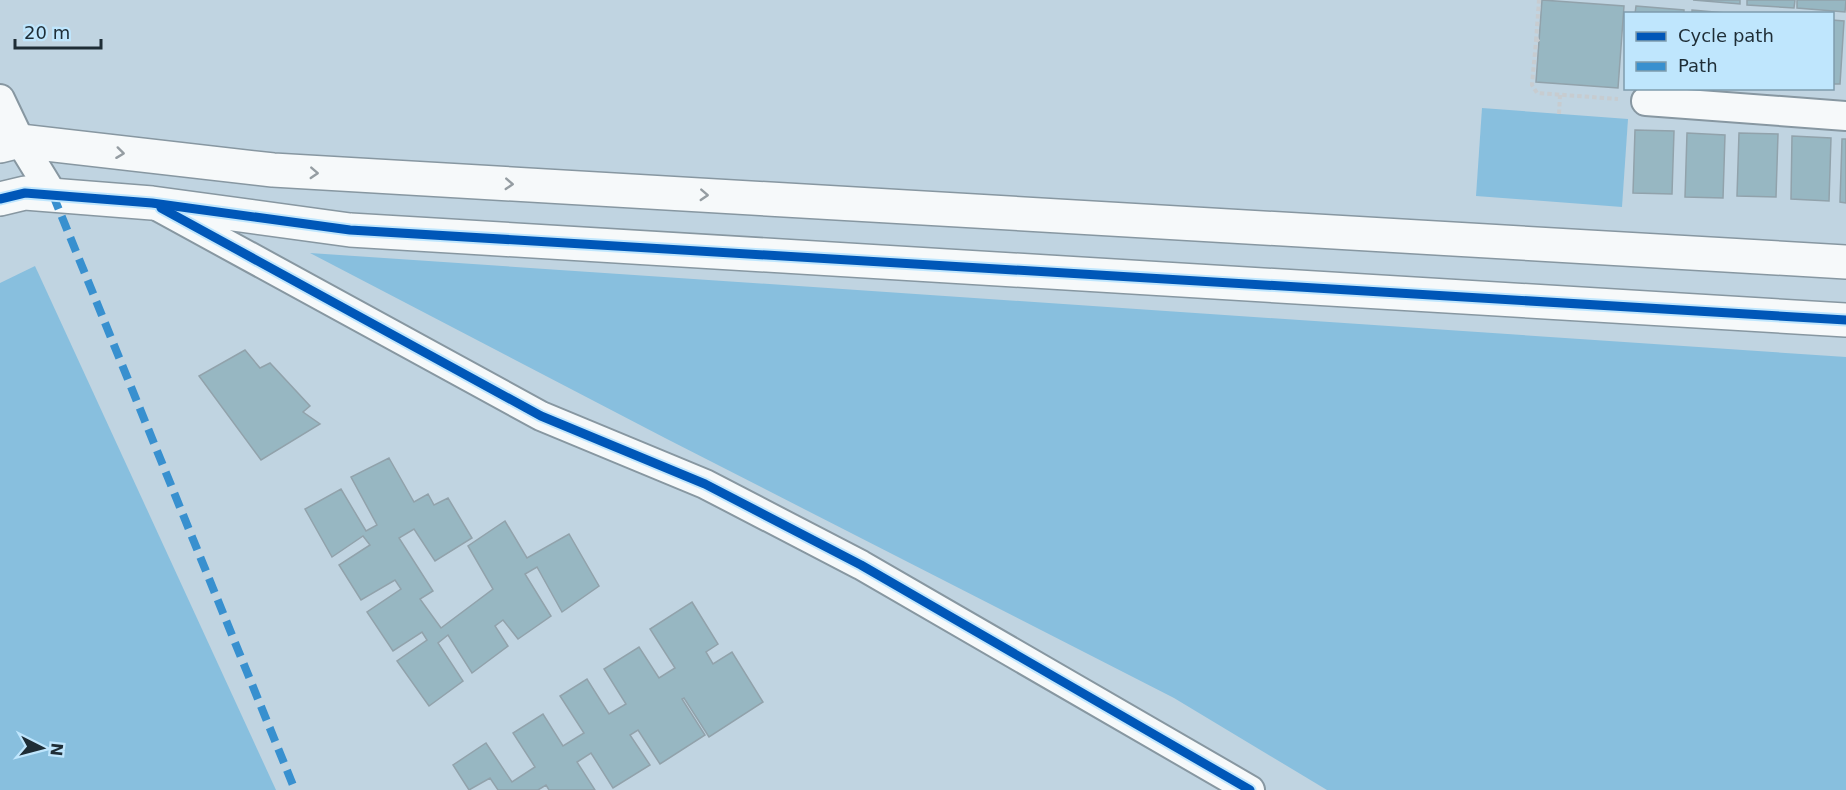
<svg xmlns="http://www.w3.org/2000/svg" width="1846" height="790" viewBox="0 0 1846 790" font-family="'DejaVu Sans',sans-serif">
  <rect width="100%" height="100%" fill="#c0d4e1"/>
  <g fill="#88bfde">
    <polygon points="1482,108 1628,119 1622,207 1476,196"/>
    <polygon points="310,253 1846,357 1846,790 1327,790 1174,698 665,438"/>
    <polygon points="35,266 276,790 0,790 0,283"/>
  </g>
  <g fill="#97b7c2" stroke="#91a2ab" stroke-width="1.5">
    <polygon points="1542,0 1624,6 1618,88 1536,82"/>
    <polygon points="1693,0 1740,0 1740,4"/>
    <polygon points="1747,0 1795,0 1794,8 1747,5"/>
    <polygon points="1797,0 1846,0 1845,12 1797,8"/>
    <polygon points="1636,6 1684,10 1684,14 1635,14"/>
    <polygon points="1692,10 1737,14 1692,14"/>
    <polygon points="1832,20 1844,21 1840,84 1832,84"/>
    <polygon points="1635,130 1674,131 1672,194 1633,193"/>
    <polygon points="1687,133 1725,135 1723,198 1685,197"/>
    <polygon points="1739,133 1778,134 1776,197 1737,196"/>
    <polygon points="1792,136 1831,138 1829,201 1791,199"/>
    <polygon points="1842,139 1846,139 1846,203 1840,202"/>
    <polygon points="245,350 260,368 270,363 310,406 303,412 320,424 261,460 199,376"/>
    <polygon points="389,458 414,502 428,494 434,505 448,498 472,538 435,561 414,529 399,538 433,591 420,599 441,628 493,589 468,546 505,521 527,558 569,534 599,586 562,612 537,567 525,574 551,616 518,639 503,620 495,626 508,646 472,673 448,635 438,643 463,681 429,706 397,661 427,640 422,632 393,651 367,612 401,589 395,580 361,600 339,565 370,545 363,536 332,557 305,509 341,489 366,531 377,525 351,477"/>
    <polygon points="692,602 718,644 706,652 713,664 732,652 763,702 709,737 684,698 682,699 705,735 660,764 638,730 630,735 650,765 613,788 591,753 577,762 595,790 549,790 546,785 538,790 498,790 490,778 469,790 453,765 486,743 512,782 535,767 513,733 543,714 563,746 584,733 560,696 587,679 609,714 626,704 604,669 639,647 659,678 675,668 650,629"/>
  </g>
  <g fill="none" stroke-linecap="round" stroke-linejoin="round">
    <g stroke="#8797a1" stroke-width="32">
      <g id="minor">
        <polyline points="0,99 20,141 53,195"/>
        <polyline points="1646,101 1846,116"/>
        <polyline points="157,206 541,416 705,484 861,565 1250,790"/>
      </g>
    </g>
    <g stroke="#8797a1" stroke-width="36">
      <g id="tertiary">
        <polyline points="0,146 20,141 273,170 1846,262"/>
        <polyline points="0,199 25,193 152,203 350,230 1846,320"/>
      </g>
    </g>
    <g stroke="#c7ccd0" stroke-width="4" stroke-dasharray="4.5 3" stroke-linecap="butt">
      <polyline points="1539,39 1536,41 1532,85 1537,93 1618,99"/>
      <polyline points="1536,41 1539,0"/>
      <polyline points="1559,114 1560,95"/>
    </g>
    <use href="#minor" stroke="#f6f9fa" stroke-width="28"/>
    <use href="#tertiary" stroke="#f6f9fa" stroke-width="33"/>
    <polyline stroke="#3890cf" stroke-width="8" stroke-dasharray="15 8" stroke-linecap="butt" points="53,195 295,790"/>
    <g stroke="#bfe6fd" stroke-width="13">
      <g id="cycleway">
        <polyline points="0,199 25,193 152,203 350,230 1846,320"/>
        <polyline points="161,208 541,416 705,484 861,565 1250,790"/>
      </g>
    </g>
    <use href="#cycleway" stroke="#0057b8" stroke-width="9"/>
  </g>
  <defs><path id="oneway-chevron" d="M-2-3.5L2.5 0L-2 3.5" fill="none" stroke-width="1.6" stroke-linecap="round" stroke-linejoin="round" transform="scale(1.5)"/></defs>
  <g stroke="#959da2">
    <use href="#oneway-chevron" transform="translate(120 153) rotate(7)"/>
    <use href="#oneway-chevron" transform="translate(314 173) rotate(3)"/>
    <use href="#oneway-chevron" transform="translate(509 184) rotate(3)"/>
    <use href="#oneway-chevron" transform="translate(704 195) rotate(3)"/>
  </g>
  <rect x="1624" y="12" width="210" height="78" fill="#bfe6fd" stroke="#7f9cad" stroke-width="1.5"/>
  <rect x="1636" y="32" width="30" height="9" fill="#0057b8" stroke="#7f9cad" stroke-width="1.5"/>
  <text x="1678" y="42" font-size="18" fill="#1e2d36">Cycle path</text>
  <rect x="1636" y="62" width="30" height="9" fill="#3890cf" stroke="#7f9cad" stroke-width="1.5"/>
  <text x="1678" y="72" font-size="18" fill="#1e2d36">Path</text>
  <g transform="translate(42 748) rotate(96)" stroke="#bfe6fd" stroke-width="4.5" paint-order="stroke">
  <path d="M0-4.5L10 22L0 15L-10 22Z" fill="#1e2d36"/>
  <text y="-9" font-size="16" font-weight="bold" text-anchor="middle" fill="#1e2d36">N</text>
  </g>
  <path d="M15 39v9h86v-9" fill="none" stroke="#1e2d36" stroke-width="3"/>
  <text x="24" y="39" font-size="18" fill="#1e2d36" stroke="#bfe6fd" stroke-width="4.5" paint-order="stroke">20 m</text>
</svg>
